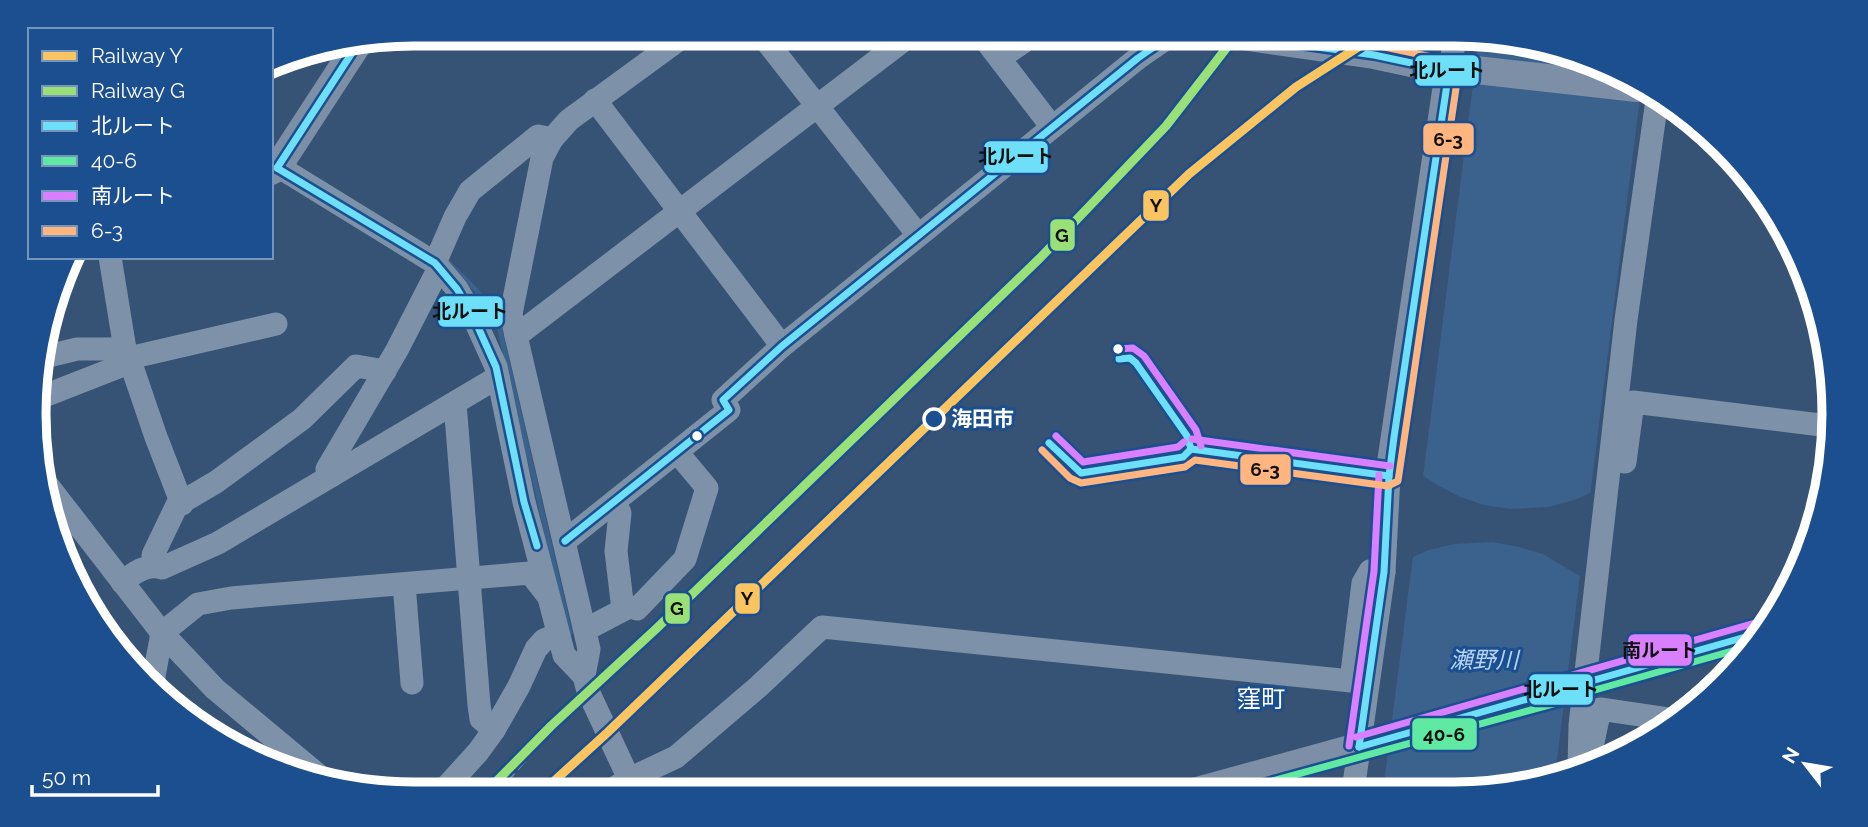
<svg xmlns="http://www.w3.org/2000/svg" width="1868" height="827" viewBox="0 0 1868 827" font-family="Raleway,'Noto Sans JP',sans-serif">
  <rect width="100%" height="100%" fill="#365274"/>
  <polygon fill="#3b618d" points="1479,37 1577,54 1641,90 1555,775 1505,790 1383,791"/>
  <polygon fill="#365274" points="1419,473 1437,485 1460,497 1484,505 1510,509 1549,507 1574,500 1593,492 1583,578 1543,554 1519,547 1493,542 1454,544 1429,550 1408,559"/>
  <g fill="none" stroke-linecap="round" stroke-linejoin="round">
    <polyline stroke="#3b618d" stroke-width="5" points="449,263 476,290 498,322 570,633"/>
    <g stroke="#7d92a8" stroke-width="23">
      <polyline points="760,33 918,235"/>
      <polyline points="980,33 1052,127"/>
      <polyline points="329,47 349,58"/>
      <polyline points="1000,58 1036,33"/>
      <polyline points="1449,71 1456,34"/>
      <polyline points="595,100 782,346"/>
      <polyline points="271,162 435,263 457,289 473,316 496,367 524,502 564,655 584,676"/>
      <polyline points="110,257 125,349 129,358"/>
      <polyline points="435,263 455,217 470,191 538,136 552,139"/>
      <polyline points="516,336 913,33"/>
      <polyline points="40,358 77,349 125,349"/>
      <polyline points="39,398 131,362"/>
      <polyline points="455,403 479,705 481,719 494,730"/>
      <polyline points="1625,462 1633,402 1829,426"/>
      <polyline points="331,476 327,469 397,350 439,268"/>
      <polyline points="42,478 162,633 215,689 323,779"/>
      <polyline points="182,504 156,437 129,358 276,324"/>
      <polyline points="565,541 729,410 723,400 782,346 1138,58 1174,33"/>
      <polyline points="154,566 153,555 177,505 216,482 302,419 356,366 385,371"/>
      <path d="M122,582c12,-9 25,-19 40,-14l56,-25 280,-166"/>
      <polyline points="404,584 412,683"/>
      <polyline points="623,610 630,607 637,609 685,559 707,488 677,452"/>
      <polyline points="585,630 623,610 616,551 620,513 615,503"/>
      <polyline points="155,690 154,676 162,633 198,604 231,598 530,573 548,596"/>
      <polyline points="1590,757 1600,709 1675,720"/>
      <polyline points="1579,768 1580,725 1626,320 1657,100"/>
      <polyline points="1353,791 1384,572 1389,476"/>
      <polyline points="606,793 629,779 676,757 758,687 822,627 1351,681 1363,583 1370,571 1384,572"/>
      <polyline points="643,793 629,779 588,691 584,676 589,649 511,314 542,158 552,139 569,120 688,33"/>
      <polyline points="437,794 449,784 478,752 494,730 519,686 536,649 544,640 558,634"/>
    </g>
    <g stroke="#7d8ea7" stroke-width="28">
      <polyline points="1237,33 1248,37 1374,55 1449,71 1467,69 1637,88"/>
      <polyline points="271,171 277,168 359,42"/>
      <polyline points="1191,449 1389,476 1449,71"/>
      <polyline points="1197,791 1561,691 1585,682 1765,631"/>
    </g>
    <polyline stroke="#7e92a7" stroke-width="5" stroke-dasharray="12 5" stroke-linecap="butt" points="494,794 571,707"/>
    <g stroke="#1b4f8f" stroke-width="12">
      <g id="bus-1">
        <polyline points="1238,33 1248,37 1374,55 1449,71"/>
        <polyline points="277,168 435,263 457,289 473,316 496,367 524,502 537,546"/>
        <polyline points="277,168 359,42"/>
        <polyline points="1119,359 1130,358 1136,363 1187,436 1191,449"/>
        <polyline points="1049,443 1081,473 1183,457 1191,449"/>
        <polyline points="1191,449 1389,476"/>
        <polyline points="565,541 729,410 723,400 782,346 1138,58 1174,33"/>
        <polyline points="1359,747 1384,572 1389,476 1394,437 1449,71"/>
        <polyline points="1359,747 1763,632"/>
      </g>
    </g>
    <g stroke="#1b4f8f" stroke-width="12">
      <polyline id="bus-2" points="1236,791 1564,701 1588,692 1753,645"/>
    </g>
    <g stroke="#1b4f8f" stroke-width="12">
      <g id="bus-3">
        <polyline points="1118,349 1133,348 1144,356 1196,430 1201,446"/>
        <polyline points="1056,436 1083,462 1178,447 1184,442"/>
        <polyline points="1192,439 1390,466"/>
        <polyline points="1356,737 1762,621"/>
        <polyline points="1349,746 1374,571 1379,475"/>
      </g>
    </g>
    <g stroke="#1b4f8f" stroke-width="12">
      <polyline id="bus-4" points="1042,450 1070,478 1081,483 1185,467 1195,460 1388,486 1398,481 1459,68 1451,61 1375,45 1296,33"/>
    </g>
    <use href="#bus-1" stroke="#6ddff8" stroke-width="7"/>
    <use href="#bus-2" stroke="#60e9a3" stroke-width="7"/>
    <use href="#bus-3" stroke="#d880ff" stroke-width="7"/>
    <use href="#bus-4" stroke="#ffb580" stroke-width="7"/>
    <g stroke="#1b4f8f" stroke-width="14">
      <polyline id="rail-1" points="541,793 608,732 1189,174 1296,87 1380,33"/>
    </g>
    <g stroke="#1b4f8f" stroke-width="14">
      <polyline id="rail-2" points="484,794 551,726 657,628 1040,258 1166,126 1238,33"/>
    </g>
    <use href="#rail-1" stroke="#fac460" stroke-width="9"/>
    <use href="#rail-2" stroke="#9ae078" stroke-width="9"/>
  </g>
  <g fill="#fff" stroke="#1b4f8f" stroke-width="2.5">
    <circle cx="1118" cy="349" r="6"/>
    <circle cx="697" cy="436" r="6"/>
  </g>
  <circle fill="#1b4f8f" stroke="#fff" stroke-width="3.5" cx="934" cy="419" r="10"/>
  <g text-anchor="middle" stroke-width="6" stroke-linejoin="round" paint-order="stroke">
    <g font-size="21" font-weight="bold" fill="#fff" stroke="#1b4f8f" text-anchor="start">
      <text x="951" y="426">海田市</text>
    </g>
    <g font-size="23" font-style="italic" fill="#b5d3f5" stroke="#1b4f8f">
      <text x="1484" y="668">瀬野川</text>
    </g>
    <g font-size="24" fill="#fff" stroke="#1b4f8f">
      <text x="1261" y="707">窪町</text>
    </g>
  </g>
  <path d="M0 0H1868V827H0ZM414 46H1454A368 368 0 0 1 1822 414V414A368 368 0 0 1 1454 782H414A368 368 0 0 1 46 414V414A368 368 0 0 1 414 46Z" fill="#1b4f8f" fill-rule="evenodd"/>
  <path fill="none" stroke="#fff" stroke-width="9" d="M414 46H1454A368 368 0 0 1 1822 414V414A368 368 0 0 1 1454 782H414A368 368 0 0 1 46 414V414A368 368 0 0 1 414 46Z"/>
  <g stroke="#1b4f8f" stroke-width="2.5">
    <rect x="1414" y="54" width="66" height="33" rx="7" fill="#6ddff8"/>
    <rect x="1422" y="122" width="53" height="34" rx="7" fill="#ffb580"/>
    <rect x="983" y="140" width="66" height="34" rx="7" fill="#6ddff8"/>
    <rect x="1142" y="189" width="28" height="33" rx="7" fill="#fac460"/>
    <rect x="1049" y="218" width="27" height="34" rx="7" fill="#9ae078"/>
    <rect x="437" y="295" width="67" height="33" rx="7" fill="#6ddff8"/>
    <rect x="1239" y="453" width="53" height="33" rx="7" fill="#ffb580"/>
    <rect x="734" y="582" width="27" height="33" rx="7" fill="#fac460"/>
    <rect x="664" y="592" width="27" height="33" rx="7" fill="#9ae078"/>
    <rect x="1627" y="633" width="66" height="34" rx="7" fill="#d880ff"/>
    <rect x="1528" y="673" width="66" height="33" rx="7" fill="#6ddff8"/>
    <rect x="1411" y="717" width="67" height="34" rx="7" fill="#60e9a3"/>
  </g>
  <g font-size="19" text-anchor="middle" font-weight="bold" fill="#111">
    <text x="1447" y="77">北ルート</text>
    <text x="1448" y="146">6-3</text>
    <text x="1016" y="163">北ルート</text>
    <text x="1156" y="212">Y</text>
    <text x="1062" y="242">G</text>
    <text x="470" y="318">北ルート</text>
    <text x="1265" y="476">6-3</text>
    <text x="747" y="605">Y</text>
    <text x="677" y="615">G</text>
    <text x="1660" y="657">南ルート</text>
    <text x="1561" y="696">北ルート</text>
    <text x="1444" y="741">40-6</text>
  </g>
  <rect x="28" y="28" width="245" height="231" fill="#1b4f8f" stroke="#7695bc" stroke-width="2"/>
  <rect x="42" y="51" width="35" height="10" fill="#fac460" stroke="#7695bc" stroke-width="2"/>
  <text x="91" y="63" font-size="21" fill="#ffffff">Railway Y</text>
  <rect x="42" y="86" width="35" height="10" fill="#9ae078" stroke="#7695bc" stroke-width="2"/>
  <text x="91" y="98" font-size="21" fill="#ffffff">Railway G</text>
  <rect x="42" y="121" width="35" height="10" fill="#6ddff8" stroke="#7695bc" stroke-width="2"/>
  <text x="91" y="133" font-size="21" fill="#ffffff">北ルート</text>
  <rect x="42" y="156" width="35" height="10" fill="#60e9a3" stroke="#7695bc" stroke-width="2"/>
  <text x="91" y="168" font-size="21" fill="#ffffff">40-6</text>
  <rect x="42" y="191" width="35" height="10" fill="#d880ff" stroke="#7695bc" stroke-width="2"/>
  <text x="91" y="203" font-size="21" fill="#ffffff">南ルート</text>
  <rect x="42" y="226" width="35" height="10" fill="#ffb580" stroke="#7695bc" stroke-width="2"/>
  <text x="91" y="238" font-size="21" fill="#ffffff">6-3</text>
  <g transform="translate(1805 764) rotate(301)" stroke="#1b4f8f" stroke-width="5" paint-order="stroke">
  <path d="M0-5L12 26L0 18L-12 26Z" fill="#ffffff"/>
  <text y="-10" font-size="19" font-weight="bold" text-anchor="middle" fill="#ffffff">N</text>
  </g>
  <path d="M32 785v10h126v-10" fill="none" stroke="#ffffff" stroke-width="3.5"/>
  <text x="42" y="785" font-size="21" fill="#ffffff" stroke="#1b4f8f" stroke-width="5" paint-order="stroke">50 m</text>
</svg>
